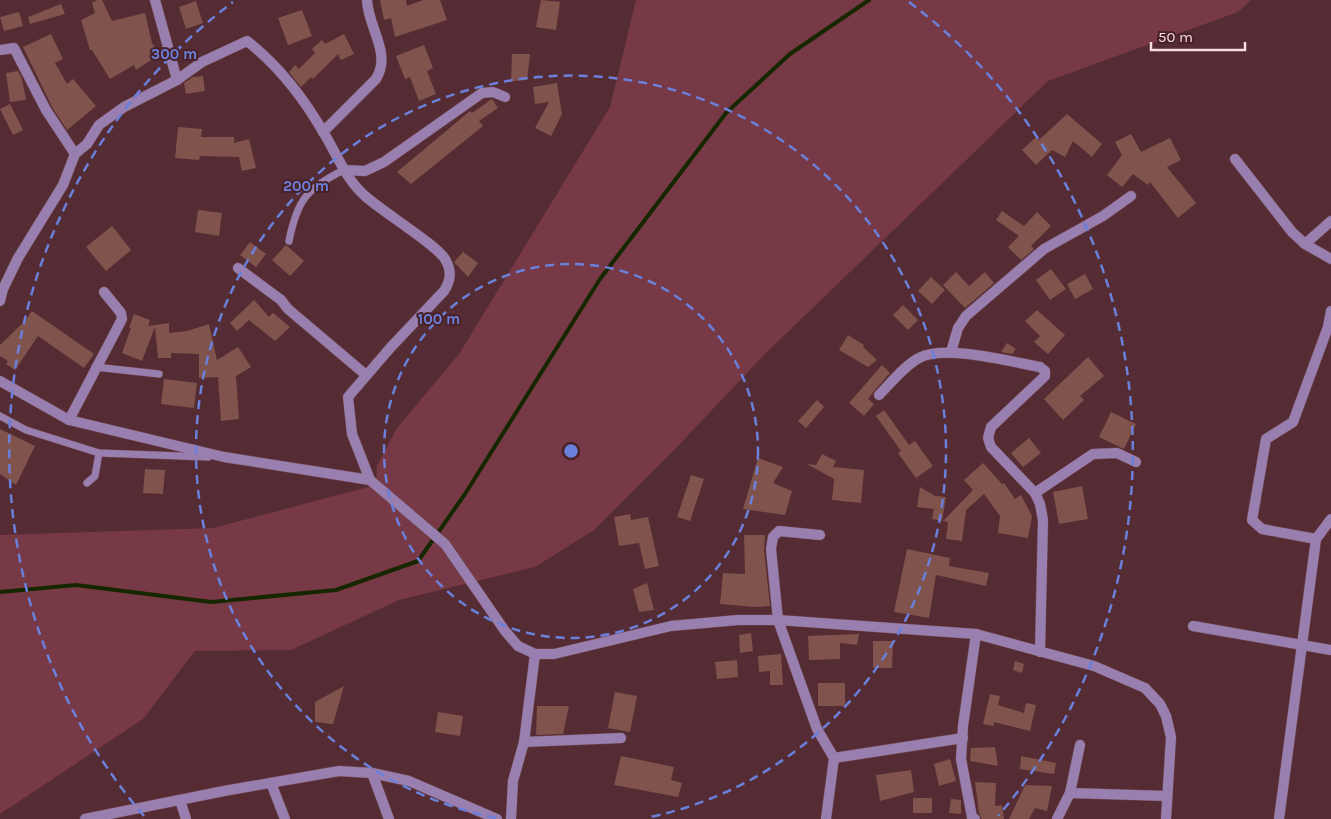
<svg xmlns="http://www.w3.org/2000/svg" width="1331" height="819" viewBox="0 0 1331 819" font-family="Karla,sans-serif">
  <rect width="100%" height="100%" fill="#552c33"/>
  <polygon fill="#773945" points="636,0 1251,0 1238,12 1048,81 765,354 677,447 594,530 535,567 399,600 291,650 195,651 143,719 0,814 0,535 213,528 376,485 377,466 397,428 459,354 610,107"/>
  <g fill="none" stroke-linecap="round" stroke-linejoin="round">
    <polyline stroke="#162700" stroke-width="4" points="0,592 76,585 211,602 336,590 418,561 465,494 600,279 726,113 790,54 869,0"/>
  </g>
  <g fill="#80534c">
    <polygon points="97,0 102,0 112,21 145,13 152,43 160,54 136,70 134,65 110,79 92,50 90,50 81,20 95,13 92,3"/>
    <polygon points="380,0 406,0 407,6 423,0 440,0 447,20 395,37 391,18 384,20"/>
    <polygon points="541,0 560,2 556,30 536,27"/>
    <polygon points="196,1 203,23 186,29 179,7"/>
    <polygon points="61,4 65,14 30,24 28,17"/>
    <polygon points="302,10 312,36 288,45 278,18"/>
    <polygon points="19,12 23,26 4,31 0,17"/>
    <polygon points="51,34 63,59 55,63 67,84 73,79 96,106 67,130 52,107 23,47"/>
    <polygon points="344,34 354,54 341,60 338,54 313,79 311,77 301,87 289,72 295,65 299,69 315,53 312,49 322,40 325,44"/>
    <polygon points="424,45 433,68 427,71 436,94 419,101 410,77 405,79 396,56"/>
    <polygon points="512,54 530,54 527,80 511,81"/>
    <polygon points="18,71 22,79 26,100 10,102 6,73"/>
    <polygon points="203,76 205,91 186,94 184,83 193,77"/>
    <polygon points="557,83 562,114 551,136 535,128 549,102 535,104 533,87"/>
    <polygon points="492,99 498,108 479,121 483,126 411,184 397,172 470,111 472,113"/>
    <polygon points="10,104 23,130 13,135 0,109"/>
    <polygon points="1067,114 1102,144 1092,157 1073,141 1065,157 1052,150 1036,165 1022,150 1036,137 1039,140"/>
    <polygon points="178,127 202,129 201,137 234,137 234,143 249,139 256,168 242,171 239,157 200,156 199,160 175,158"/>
    <polygon points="1131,134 1141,152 1170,138 1181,160 1167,167 1196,203 1178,218 1150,182 1148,185 1133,174 1122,187 1107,175 1122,155 1115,142"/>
    <polygon points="198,210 222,213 219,236 195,232"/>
    <polygon points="1002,211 1024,226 1037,212 1051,226 1031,246 1034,249 1021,260 1008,247 1019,236 996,220"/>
    <polygon points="112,226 131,250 106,271 86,247"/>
    <polygon points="250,242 266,254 256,267 240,255"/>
    <polygon points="286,245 304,261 290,276 272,260"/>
    <polygon points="463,252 478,263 468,277 454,262"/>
    <polygon points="1051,269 1066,289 1050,300 1036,280"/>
    <polygon points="956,272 969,286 985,272 994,283 965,308 943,285"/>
    <polygon points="1085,274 1093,289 1075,299 1067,284"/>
    <polygon points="931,277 945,290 932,304 918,291"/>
    <polygon points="254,300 269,317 273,313 290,327 275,341 249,320 237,331 230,323"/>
    <polygon points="903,305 918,320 908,330 893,315"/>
    <polygon points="1037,310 1065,335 1048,354 1034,342 1040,336 1025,321"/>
    <polygon points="32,311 94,354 84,368 38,336 15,370 6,364 8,361 0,356 0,345 25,321"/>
    <polygon points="134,314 150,320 148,326 169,323 169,333 187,331 209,324 217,360 238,347 251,367 236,376 239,419 221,421 218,377 199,378 199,354 171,353 171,358 158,358 155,327 142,361 122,353 131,328 129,328"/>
    <polygon points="848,335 864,345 863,347 877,360 868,367 839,350"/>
    <polygon points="1007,343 1016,349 1012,354 1001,352"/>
    <polygon points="1088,357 1104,376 1080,396 1084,400 1063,420 1044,399"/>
    <polygon points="882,365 890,373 874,391 868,399 874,404 864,416 849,403"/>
    <polygon points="164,379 197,383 194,408 161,404"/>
    <polygon points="817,400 824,407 806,428 798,421"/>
    <polygon points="884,410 909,445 915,441 933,466 916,478 898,453 901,451 876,416"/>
    <polygon points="1111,412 1136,424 1124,449 1099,437"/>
    <polygon points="0,429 35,446 16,485 0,474"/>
    <polygon points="1029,438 1041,453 1023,467 1011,453"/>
    <polygon points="822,454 836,461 833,467 864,470 861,503 832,500 834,479 807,464 816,465"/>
    <polygon points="758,458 783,467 773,483 792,491 785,515 743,509"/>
    <polygon points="983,463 1002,484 1004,483 1015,499 1021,495 1032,516 1028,538 998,533 1000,516 984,494 966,510 962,541 946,539 948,522 943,521 973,490 964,480"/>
    <polygon points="145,469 165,470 163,494 143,493"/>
    <polygon points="691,475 704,479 690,521 677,517"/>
    <polygon points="1082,486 1088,519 1059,524 1053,492"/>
    <polygon points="920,487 935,496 946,497 942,521 932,519 934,509 917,507"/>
    <polygon points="630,514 631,520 648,517 659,566 645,569 639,543 619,546 614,517"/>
    <polygon points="744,535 765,535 764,550 770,606 754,607 720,604 723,573 745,574"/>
    <polygon points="907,549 950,558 949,566 989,573 986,586 936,575 929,618 894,612"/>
    <polygon points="647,583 654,610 639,612 633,589"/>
    <polygon points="751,633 753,651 740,653 739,635"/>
    <polygon points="859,634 857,645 840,643 840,659 809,660 808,636"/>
    <polygon points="873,641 893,641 892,668 873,668"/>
    <polygon points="781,654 783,685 770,685 770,671 759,672 758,656"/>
    <polygon points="737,660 738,677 717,679 715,662"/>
    <polygon points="1015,661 1024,664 1022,673 1013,670"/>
    <rect x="818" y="683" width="27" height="23"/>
    <polygon points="344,686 333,724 315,722 315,702"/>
    <polygon points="615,692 637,696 630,732 608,728"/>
    <polygon points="990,694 1000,696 998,705 1024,713 1026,703 1036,705 1030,731 994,722 994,726 983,724"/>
    <polygon points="537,706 569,706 563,734 536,735"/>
    <polygon points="438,712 463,716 460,736 435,732"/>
    <polygon points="995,747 998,766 970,761 971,748"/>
    <polygon points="621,756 674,767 671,780 682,783 678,797 614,785"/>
    <polygon points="1021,756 1056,763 1054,774 1020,769"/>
    <polygon points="950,759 956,781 939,786 934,764"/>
    <polygon points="911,770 914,792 880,801 876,775"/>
    <polygon points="975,782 996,783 995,806 1002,805 1004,819 982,819 979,813"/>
    <polygon points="1025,785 1052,786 1047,811 1035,808 1029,819 1009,819"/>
    <rect x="913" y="798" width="19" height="15"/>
    <polygon points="951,799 961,800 961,814 949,813"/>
  </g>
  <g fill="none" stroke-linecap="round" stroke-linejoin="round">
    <g stroke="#724c52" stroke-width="8">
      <g id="service">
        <path d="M289,241c8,-41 18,-53 55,-71"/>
        <polyline points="95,367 159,374"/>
        <polyline points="0,416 26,430 99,453 208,457"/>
        <polyline points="87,483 95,476 99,453"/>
      </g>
    </g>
    <g stroke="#724c52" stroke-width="11">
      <g id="minor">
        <polyline points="155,0 177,80"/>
        <polyline points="0,50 14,48 46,110 75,154"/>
        <path d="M323,132l53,-53c16,-26 -8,-51 -9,-79"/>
        <polyline points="1235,159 1292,232 1305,244 1331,259"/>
        <polyline points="344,170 365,171 384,162 482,93 493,92 505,97"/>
        <polyline points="1305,244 1331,221"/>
        <polyline points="238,268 281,300 288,309 366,375"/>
        <path d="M0,301l3,-12 15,-31 45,-73 12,-31 12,-10 12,-19 25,-18 53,-27 25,-18 45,-21c31,24 58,59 78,94 12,20 21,44 39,60 17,16 73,50 81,64 7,12 6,21 -1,32l-53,56 -43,50 4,37 18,46"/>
        <polyline points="951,352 958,328 966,316 1044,249 1103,216 1131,196"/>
        <polyline points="0,381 69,420 224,457 370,480 445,544 505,631 518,646 535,654 554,654 671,626 738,620 778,620 976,634 1094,666 1145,688 1160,704 1166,716 1171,737 1166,819"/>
        <path d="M879,395c12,-12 25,-29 40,-37 25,-14 92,4 121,9l5,4v5l-54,51 -3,11 3,9 44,46 5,11 3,16 -3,132"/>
        <polyline points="69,420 122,319 121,313 104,292"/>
        <polyline points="1035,493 1093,454 1117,453 1136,462"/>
        <polyline points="820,535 779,531 773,537 771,549 778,620 817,729 834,758 826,819"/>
        <polyline points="1316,539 1331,519"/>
        <polyline points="1193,626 1331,650"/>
        <polyline points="524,742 621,738"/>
        <polyline points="834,758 963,738"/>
        <polyline points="372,773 389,819"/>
        <polyline points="271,783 285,819"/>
        <polyline points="1070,793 1167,796"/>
        <polyline points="180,800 186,819"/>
        <polyline points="85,819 224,791 339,771 372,773 409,781 497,819"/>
        <polyline points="511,819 513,781 524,742 535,654"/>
        <polyline points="975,819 972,817 961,759 963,726 976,634"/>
        <polyline points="1057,819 1070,793 1080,745"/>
        <polyline points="1279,819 1316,539 1262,529 1252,520 1266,439 1293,422 1328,327 1331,311"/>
      </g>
    </g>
    <use href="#service" stroke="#997eb0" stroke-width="7"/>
    <use href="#minor" stroke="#997eb0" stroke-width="10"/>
  </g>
  <g fill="none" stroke="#6a80db" stroke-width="2.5" stroke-dasharray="9 6">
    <circle cx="571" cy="451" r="187"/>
    <path d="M496 818A375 375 0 1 1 646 818"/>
    <path d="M144 816A562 562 0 0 1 233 2M909 2A562 562 0 0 1 998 816"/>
  </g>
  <circle cx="571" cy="451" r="8" fill="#6a80db" stroke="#492129" stroke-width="2.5"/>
  <g font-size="15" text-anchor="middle" font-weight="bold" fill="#6a80db" stroke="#492129" stroke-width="4" stroke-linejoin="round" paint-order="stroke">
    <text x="174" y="59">300 m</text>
    <text x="306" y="191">200 m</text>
    <text x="439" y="324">100 m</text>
  </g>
  <path d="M1151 42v8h94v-8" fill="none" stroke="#f8dde0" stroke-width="2.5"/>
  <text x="1158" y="42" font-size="15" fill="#f8dde0" stroke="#492129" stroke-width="4" paint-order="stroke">50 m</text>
</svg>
